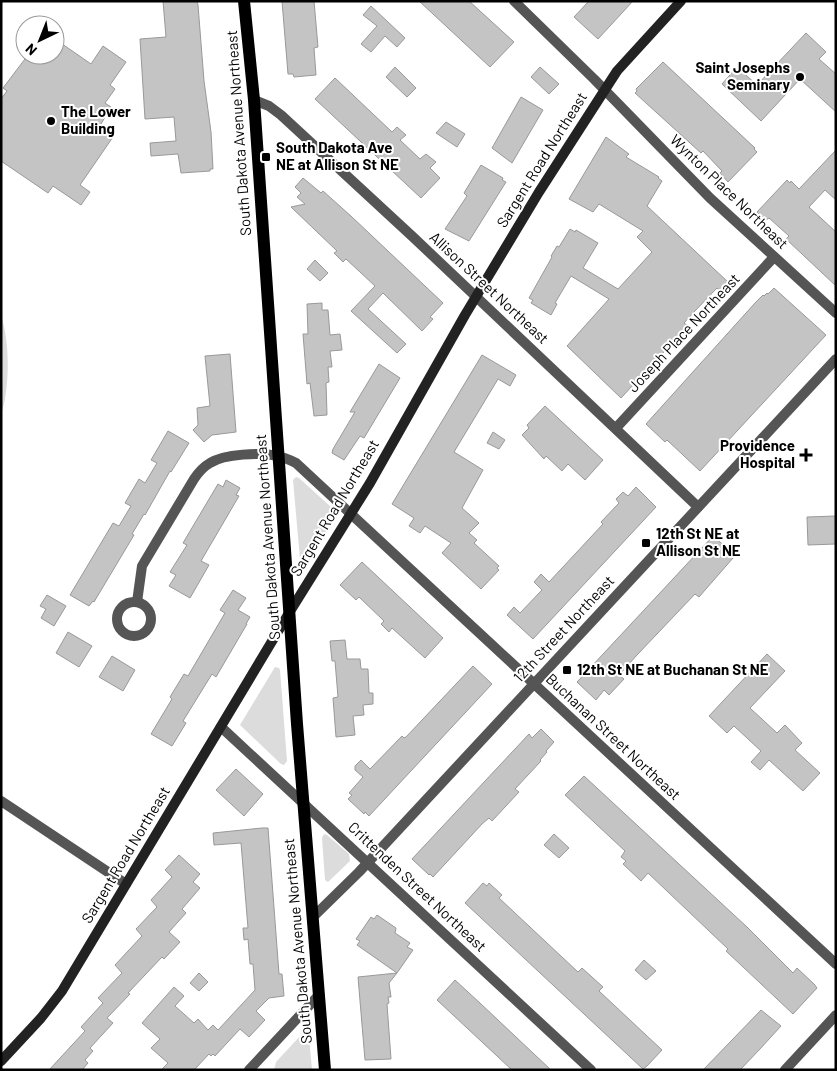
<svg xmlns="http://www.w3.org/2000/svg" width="837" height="1071" viewBox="0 0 837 1071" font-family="Barlow,sans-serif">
  <rect width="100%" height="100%" fill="#fff"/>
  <g fill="#dcdcdc">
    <path d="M1,315c9,29 9,71 0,100z"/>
    <polygon points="296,477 299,478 331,507 335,511 336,514 307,565 303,566 301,565 300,559 293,480"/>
    <polygon points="275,667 279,668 280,670 287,761 284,765 281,764 240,725"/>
    <polygon points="324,834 327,835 349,854 350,861 328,882 325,880 322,838"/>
    <polygon points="302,1034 307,1034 309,1037 312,1070 274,1070 276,1062"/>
  </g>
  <g fill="#c4c4c4" stroke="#999">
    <polygon points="163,1 197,1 198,5 204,81 211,132 213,169 210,169 210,171 181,173 178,154 151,156 150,143 176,141 174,117 145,119 140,39 166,37"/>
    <polygon points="282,1 314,1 318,47 314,48 316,75 294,77 293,74 288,74"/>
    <polygon points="419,1 469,1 514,42 490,67"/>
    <polygon points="589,1 633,1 598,39 574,17"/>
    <polygon points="371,6 405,38 397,47 385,36 371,52 361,44 377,26 363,15"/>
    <polygon points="806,33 826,52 819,59 836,74 836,112 800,79 761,121 722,84 737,67 757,85"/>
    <polygon points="55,39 91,64 103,46 126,62 110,85 115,89 105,103 111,107 101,124 115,134 80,185 90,192 81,205 53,186 48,193 1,161 1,99 7,91 3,88 28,55 55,55"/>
    <polygon points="663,62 755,148 754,149 757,152 728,182 720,173 722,171 703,151 701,153 635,93 637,91 636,89"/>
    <polygon points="395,67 416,88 407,97 386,77"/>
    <polygon points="540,67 559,84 549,94 531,77"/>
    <polygon points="335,78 392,132 397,127 406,135 400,140 420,159 426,154 436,162 430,168 440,178 421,198 315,99"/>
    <polygon points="521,97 543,110 512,163 492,148"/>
    <polygon points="446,122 465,134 457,147 436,133"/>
    <polygon points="606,137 629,154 626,157 659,177 658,178 662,181 647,206 728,282 721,291 717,288 694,312 684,323 688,326 621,398 567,346 609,299 571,276 555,303 557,304 551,315 531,303 533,300 529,298 552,257 551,256 557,246 559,247 570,229 575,232 576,230 598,243 583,268 618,289 652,252 637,237 643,231 599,204 593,212 569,199"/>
    <polygon points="836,150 836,200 825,190 809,207 836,232 836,286 786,239 789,236 769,218 766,220 757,212 787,180 790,183 791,181 799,189"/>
    <polygon points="481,165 503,178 502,180 506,182 469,241 445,229 467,196 464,193"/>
    <polygon points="303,178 321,193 323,191 352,217 443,303 430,317 433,319 422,331 383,293 368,309 406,344 397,353 351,311 375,286 346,259 343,262 334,253 337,251 291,207 305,204 297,197 301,193 295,187"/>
    <polygon points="315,260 328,273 320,281 307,269"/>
    <polygon points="774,288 826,335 700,471 667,440 665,442 646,424 755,303 763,295 764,296 767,293 768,294"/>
    <polygon points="322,303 322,310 328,310 330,335 340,334 342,350 330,351 332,367 328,367 329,382 326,383 327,415 314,416 310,383 307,384 303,334 308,334 307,304"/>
    <polygon points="230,354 236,432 212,435 204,442 193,430 198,425 197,408 210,406 205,356"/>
    <polygon points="482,355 516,375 510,386 498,379 454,452 483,470 462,508 479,523 469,533 477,540 474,543 499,566 497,568 499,570 481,589 442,553 451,543 425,526 420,533 409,526 414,518 392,504"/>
    <polygon points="379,364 400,378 364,438 360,436 344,460 332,453 333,449 355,412 350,412"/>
    <polygon points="545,406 603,460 585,480 568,464 562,471 546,456 544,459 522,435 529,428 527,425"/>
    <polygon points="168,431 189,443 171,472 170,471 145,515 144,514 132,534 134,535 94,602 93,601 89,606 70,595 113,523 119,526 131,506 125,503 139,479 145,483 157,463 151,460"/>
    <polygon points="493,432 505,440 499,449 487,443"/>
    <polygon points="226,480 240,488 236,495 239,496 201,561 209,565 190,598 169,586 176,575 170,572 187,545 183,543 218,484 223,487"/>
    <polygon points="636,487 656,507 533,639 507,615 514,607 520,613 542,590 534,582 541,574 549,582 603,524 601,522 619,503 616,499 623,492 628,496"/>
    <polygon points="836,516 836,544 808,545 807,517"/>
    <polygon points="713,536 733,553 730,556 733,558 699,597 695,594 637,655 619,675 624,679 609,695 604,690 596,700 577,682"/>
    <polygon points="362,562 443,638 425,658 392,628 389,632 381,624 384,621 359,597 356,600 340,585"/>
    <polygon points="233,590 246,598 238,610 250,617 246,624 247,624 216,677 212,674 183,721 186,723 172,746 151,734 172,699 170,697 184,674 188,676 225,613 220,610"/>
    <polygon points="47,595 66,606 54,626 41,618 46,609 40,606"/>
    <polygon points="68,632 92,646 79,667 56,653"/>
    <polygon points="345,640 347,659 360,659 361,669 368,669 369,693 373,693 373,704 363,705 364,715 353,716 355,735 336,737 333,698 338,697 335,661 332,661 330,641"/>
    <polygon points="767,654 785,671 750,708 777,733 785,725 802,743 795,750 820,773 803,791 769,760 760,770 751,762 761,751 734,726 727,733 709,716"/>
    <polygon points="112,656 135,670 123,691 99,677"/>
    <polygon points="473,666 492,684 369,816 365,812 364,814 348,799 352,795 349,793 363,777 355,770 355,766 361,760 370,769 402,736 404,738 406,737"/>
    <polygon points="541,729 554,742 546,751 547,752 540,760 541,761 515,789 519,792 492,821 489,818 482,824 433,877 430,874 429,875 412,859 529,734 532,738"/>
    <polygon points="236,769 263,794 244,816 216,790"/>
    <polygon points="584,776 747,927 793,973 797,968 814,984 817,988 793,1014 726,951 728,949 648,873 641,881 623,864 626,861 621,857 625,851 565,795"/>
    <polygon points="262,828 268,828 279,974 282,974 284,996 269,998 256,1011 265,1020 249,1037 240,1029 215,1056 213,1054 211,1056 209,1054 194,1070 161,1070 168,1063 151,1048 160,1039 142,1023 174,987 184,996 175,1006 194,1023 198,1019 208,1030 213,1025 218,1030 255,990 253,964 250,964 248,939 244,940 243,928 248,928 241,843 214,845 213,833"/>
    <polygon points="554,834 569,848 559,858 544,845"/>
    <polygon points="179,855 200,874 193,882 200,888 182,909 186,913 169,932 180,942 164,959 162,957 128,993 130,994 107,1018 113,1023 90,1048 93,1051 85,1060 88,1063 82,1070 49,1070 85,1031 81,1027 103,1003 98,998 122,973 115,965 142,936 136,929 157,907 151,900 172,877 165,870"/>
    <polygon points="483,883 487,886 489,883 502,895 499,898 578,972 582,968 603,987 599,991 662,1050 647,1066 643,1069 465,903"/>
    <polygon points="377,915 396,928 395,933 410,943 407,947 413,950 397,973 357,945 360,941 356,939 371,917 374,919"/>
    <polygon points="644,960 656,971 646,980 635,970"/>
    <polygon points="199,973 208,982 199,991 190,983"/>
    <polygon points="397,973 389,983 391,997 388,997 389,1003 387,1004 391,1059 365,1060 358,977"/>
    <polygon points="455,980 481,1004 551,1070 512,1070 437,1000"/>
    <polygon points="761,1010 781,1026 760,1049 740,1070 703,1070"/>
  </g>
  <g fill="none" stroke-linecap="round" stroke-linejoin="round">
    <g stroke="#555" stroke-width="10">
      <polyline points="514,1 594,79 710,198 836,313"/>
      <polyline points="254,100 269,106 281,115 413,237 698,507"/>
      <polyline points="616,428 774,257"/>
      <circle cx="134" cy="619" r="17"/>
      <path d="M137,602l5,-36 52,-87c4,-6 9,-12 16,-16 14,-9 51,-11 67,-7 7,1 13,4 19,7l540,501"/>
      <polyline points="221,727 591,1070"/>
      <polyline points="1,801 126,884"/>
      <polyline points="312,918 359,872 836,359"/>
      <polyline points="249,1070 319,995"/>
      <polyline points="785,1070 836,1015"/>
    </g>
    <polyline stroke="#222" stroke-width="10" points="1,1061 41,1018 62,991 289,613 370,483 465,315 539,192 617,71 681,1"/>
    <polyline stroke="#000" stroke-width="12" points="244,1 254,100 297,724 325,1070"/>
  </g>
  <g fill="#000" stroke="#fff" stroke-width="2">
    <circle cx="800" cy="77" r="5"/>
    <circle cx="51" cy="121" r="5"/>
    <rect x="261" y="152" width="10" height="10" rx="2.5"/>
    <path d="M803.5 447.5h5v5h5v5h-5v5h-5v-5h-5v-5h5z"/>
    <rect x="641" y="538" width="10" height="10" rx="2.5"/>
    <rect x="562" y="665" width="10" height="10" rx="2.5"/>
  </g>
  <g text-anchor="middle" stroke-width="4" stroke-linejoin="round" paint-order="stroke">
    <g font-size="15" font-weight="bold" fill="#000" stroke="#fff" text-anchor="start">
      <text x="790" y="73" text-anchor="end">Saint Josephs<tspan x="790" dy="17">Seminary</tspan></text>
      <text x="61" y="117">The Lower<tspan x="61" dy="17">Building</tspan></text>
      <text x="276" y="153">South Dakota Ave<tspan x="276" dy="17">NE at Allison St NE</tspan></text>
      <text x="795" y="451" text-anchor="end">Providence<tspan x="795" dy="17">Hospital</tspan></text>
      <text x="656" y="539">12th St NE at<tspan x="656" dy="17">Allison St NE</tspan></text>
      <text x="577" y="675">12th St NE at Buchanan St NE</text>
    </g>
    <g font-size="15" fill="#000" stroke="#fff">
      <text transform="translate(239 133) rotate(-94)" y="5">South Dakota Avenue Northeast</text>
      <text transform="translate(542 160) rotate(-58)" y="5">Sargent Road Northeast</text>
      <text transform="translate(729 192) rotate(44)" y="5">Wynton Place Northeast</text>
      <text transform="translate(489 288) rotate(43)" y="5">Allison Street Northeast</text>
      <text transform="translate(684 333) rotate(-47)" y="5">Joseph Place Northeast</text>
      <text transform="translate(335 508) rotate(-59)" y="5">Sargent Road Northeast</text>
      <text transform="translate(268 537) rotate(-94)" y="5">South Dakota Avenue Northeast</text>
      <text transform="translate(564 629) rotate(-47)" y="5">12th Street Northeast</text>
      <text transform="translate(613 737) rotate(43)" y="5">Buchanan Street Northeast</text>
      <text transform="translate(126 855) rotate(-59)" y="5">Sargent Road Northeast</text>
      <text transform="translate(417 887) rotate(43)" y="5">Crittenden Street Northeast</text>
      <text transform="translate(298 941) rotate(-95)" y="5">South Dakota Avenue Northeast</text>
    </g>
  </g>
  <rect width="837" height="1071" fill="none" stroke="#000000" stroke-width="5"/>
  <g transform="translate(40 40) rotate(223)"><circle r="24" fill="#ffffff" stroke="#999999"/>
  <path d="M0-4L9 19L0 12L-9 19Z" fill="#000000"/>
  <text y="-8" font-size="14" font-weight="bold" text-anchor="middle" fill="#000000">N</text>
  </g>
</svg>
